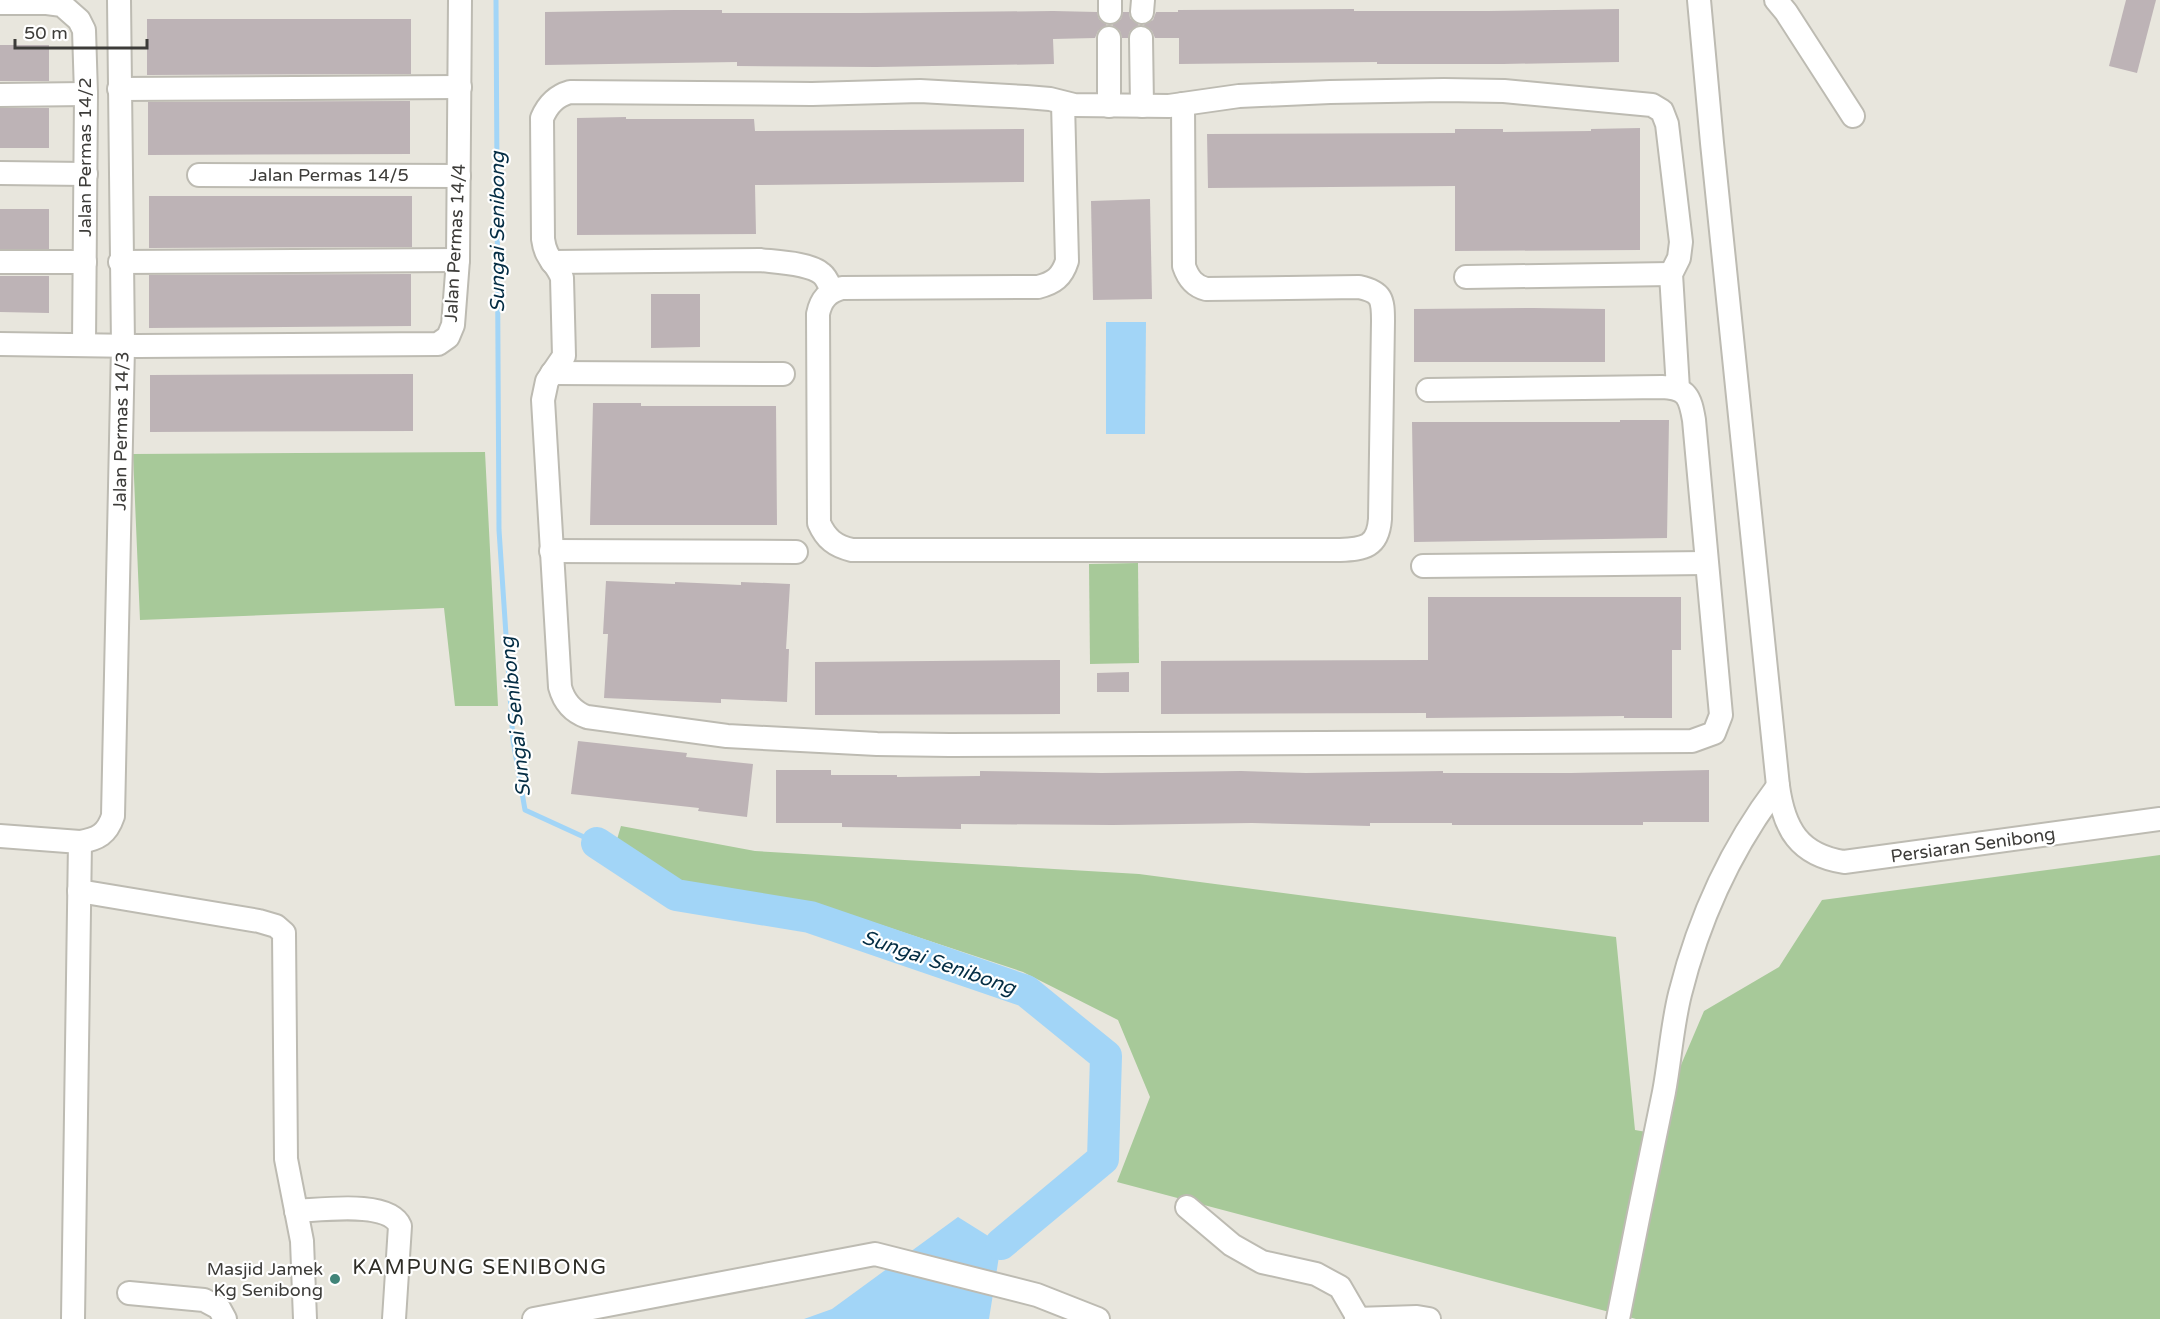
<svg xmlns="http://www.w3.org/2000/svg" width="2160" height="1319" viewBox="0 0 2160 1319" font-family="'Varela Round',sans-serif">
  <rect width="100%" height="100%" fill="#e8e6dd"/>
  <g fill="#a7c999">
    <polygon points="485,452 498,706 455,706 444,608 140,620 133,454"/>
    <polygon points="1138,563 1139,663 1090,664 1089,564"/>
    <polygon points="621,826 755,851 1139,874 1616,937 1635,1130 1652,1133 1704,1011 1779,967 1822,900 2160,855 2160,1319 1636,1319 1117,1182 1150,1097 1118,1020 1023,972 818,904 679,884 615,846"/>
  </g>
  <g fill="#a2d5f7">
    <polygon points="1106,322 1146,322 1145,434 1106,434"/>
    <polygon points="958,1217 1001,1244 989,1319 804,1319 832,1309"/>
  </g>
  <g fill="none" stroke-linecap="round" stroke-linejoin="round">
    <polyline stroke="#a2d5f7" stroke-width="5" points="496,0 499,530 513,740 525,810 597,843"/>
    <polyline stroke="#a2d5f7" stroke-width="32" points="597,843 676,895 810,917 1026,991 1106,1056 1103,1159 1001,1244"/>
  </g>
  <g fill="#bdb3b6">
    <polygon points="2126,0 2156,0 2137,73 2109,66"/>
    <polygon points="1354,9 1354,11 1488,11 1619,9 1619,62 1503,64 1377,64 1377,62 1179,64 1179,38 1155,38 1152,31 1143,25 1153,20 1156,12 1178,12 1178,10"/>
    <polygon points="674,10 722,10 722,13 860,13 1053,11 1097,12 1099,19 1107,25 1098,31 1095,38 1053,39 1054,64 876,67 737,66 737,62 545,65 545,12"/>
    <polygon points="1123,12 1129,12 1130,18 1139,25 1130,31 1128,38 1122,38 1120,31 1112,25 1121,19"/>
    <polygon points="147,19 411,19 411,74 147,75"/>
    <rect x="0" y="45" width="49" height="36"/>
    <polygon points="410,101 410,154 148,155 148,102"/>
    <rect x="0" y="108" width="49" height="40"/>
    <polygon points="626,117 626,119 754,119 755,131 1024,129 1024,182 755,185 756,234 577,235 577,118"/>
    <polygon points="1640,128 1640,250 1455,251 1455,186 1208,188 1207,134 1455,133 1455,129 1503,129 1503,132 1591,131 1591,129"/>
    <polygon points="149,196 412,196 412,247 149,248"/>
    <polygon points="1150,199 1152,299 1093,300 1091,201"/>
    <rect x="0" y="209" width="49" height="40"/>
    <polygon points="411,274 411,326 149,328 149,275"/>
    <polygon points="0,276 49,276 49,313 0,312"/>
    <polygon points="651,294 700,294 700,347 651,348"/>
    <polygon points="1534,308 1605,309 1605,362 1414,362 1414,309"/>
    <polygon points="413,374 413,431 150,432 150,375"/>
    <polygon points="593,403 641,403 641,406 776,406 777,525 590,525"/>
    <polygon points="1620,420 1669,420 1667,538 1414,542 1412,422 1620,422"/>
    <polygon points="606,581 675,584 675,582 741,585 741,582 790,584 786,649 789,649 787,702 721,699 721,703 604,698 608,634 603,634"/>
    <polygon points="1428,597 1681,597 1681,650 1672,650 1672,718 1624,718 1624,716 1426,718 1426,713 1161,714 1161,661 1428,660"/>
    <polygon points="1060,660 1060,714 815,715 815,662"/>
    <polygon points="1129,672 1129,692 1097,692 1097,673"/>
    <polygon points="578,741 687,753 686,757 753,764 747,817 698,811 699,808 571,794"/>
    <polygon points="776,770 831,770 831,775 897,775 897,777 980,776 980,771 1102,773 1241,771 1306,773 1443,771 1443,773 1571,773 1709,770 1709,822 1643,822 1643,825 1452,825 1452,823 1370,823 1370,826 1252,823 1113,825 961,824 961,829 842,827 842,823 776,823"/>
  </g>
  <g fill="none" stroke-linecap="round" stroke-linejoin="round">
    <g stroke="#bdbbb2" stroke-width="26">
      <g id="minor">
        <path d="M1699,0l13,143 66,643c6,43 21,69 66,76l316,-43"/>
        <polyline points="1776,0 1786,12 1853,116"/>
        <polyline points="0,3 47,3 62,5 79,20 84,30 86,94 84,344"/>
        <polyline points="1110,12 1110,0"/>
        <polyline points="1142,12 1143,0"/>
        <polyline points="1141,38 1142,106"/>
        <polyline points="119,89 460,87"/>
        <polyline points="0,95 86,94"/>
        <path d="M1063,103l4,158c-5,16 -13,22 -29,26l-196,1c-14,4 -21,11 -24,26l1,209c7,16 16,23 33,27h488c24,-1 38,-3 40,-31l3,-198c0,-22 -1,-29 -24,-34l-153,2c-12,-3 -18,-11 -22,-23l-1,-162"/>
        <polyline points="1109,106 1109,38"/>
        <polyline points="0,173 86,174"/>
        <polyline points="199,175 459,176"/>
        <polyline points="0,262 85,262"/>
        <polyline points="120,262 458,260"/>
        <path d="M552,262l208,-2c17,2 50,3 62,14 5,4 7,11 10,17"/>
        <polyline points="1466,277 1671,274"/>
        <polyline points="0,344 138,346 438,344 448,337 453,325 458,260 460,0"/>
        <polyline points="552,373 783,374"/>
        <path d="M1428,390l234,-3c25,1 28,10 32,33l27,295 -7,18 -22,8 -742,4 -73,-1 -150,-8 -140,-19c-14,-5 -23,-15 -27,-30l-17,-287 4,-19 17,-25 -2,-78c-6,-17 -16,-17 -19,-39l-1,-121c6,-14 14,-22 28,-26l242,2 108,-3 106,6 24,2 24,6 95,1 70,-10 91,-4 114,-2 60,1 148,14 10,6 5,13 14,118 -2,16 -8,16 7,115"/>
        <polyline points="551,551 796,552"/>
        <polyline points="1423,566 1706,563"/>
        <polyline points="0,836 80,842 73,1319"/>
        <path d="M80,842c18,-3 27,-8 33,-26l10,-470 -4,-346"/>
        <polyline points="79,891 259,921 276,926 284,933 286,1159 302,1241 305,1319"/>
        <polyline points="1187,1207 1232,1245 1262,1262 1316,1274 1340,1287 1358,1318"/>
        <path d="M296,1211c25,-1 93,-11 104,15l-6,93"/>
        <polyline points="129,1293 204,1300 219,1308 225,1319"/>
        <polyline points="534,1319 875,1254 1037,1295 1098,1319"/>
        <polyline points="1356,1319 1417,1317 1429,1319"/>
        <path d="M1618,1319c15,-76 30,-151 46,-227 6,-32 8,-66 16,-98 19,-76 51,-146 98,-208"/>
      </g>
    </g>
    <use href="#minor" stroke="#fff" stroke-width="22"/>
  </g>
  <circle fill="#408478" stroke="#fff" stroke-width="2" cx="335" cy="1279" r="6"/>
  <g text-anchor="middle" stroke-width="4.5" stroke-linejoin="round" paint-order="stroke">
    <g font-size="18" fill="#3d3c39" stroke="#fff">
      <text transform="translate(85 157) rotate(-90)" y="6">Jalan Permas 14/2</text>
      <text x="329" y="181">Jalan Permas 14/5</text>
      <text transform="translate(455 243) rotate(-87)" y="6">Jalan Permas 14/4</text>
      <text transform="translate(121 431) rotate(-89)" y="6">Jalan Permas 14/3</text>
      <text transform="translate(1973 845) rotate(-8)" y="6">Persiaran Senibong</text>
    </g>
    <g font-size="18" fill="#3d3c39" stroke="#fff" text-anchor="end">
      <text x="323" y="1275">Masjid Jamek<tspan x="323" dy="21">Kg Senibong</tspan></text>
    </g>
    <g font-size="20" font-style="italic" fill="#042d44" stroke="#fff">
      <text transform="translate(497 232) rotate(-90)" y="7">Sungai Senibong</text>
      <text transform="translate(515 717) rotate(-96)" y="7">Sungai Senibong</text>
      <text transform="translate(939 962) rotate(19)" y="7">Sungai Senibong</text>
    </g>
    <g font-size="21" letter-spacing="1.5" fill="#2e2d26" stroke="#fff">
      <text x="480" y="1274">KAMPUNG SENIBONG</text>
    </g>
  </g>
  <path d="M15 39v9h132v-9" fill="none" stroke="#3d3c39" stroke-width="3"/>
  <text x="24" y="39" font-size="18" fill="#3d3c39" stroke="#ffffff" stroke-width="4.5" paint-order="stroke">50 m</text>
</svg>
